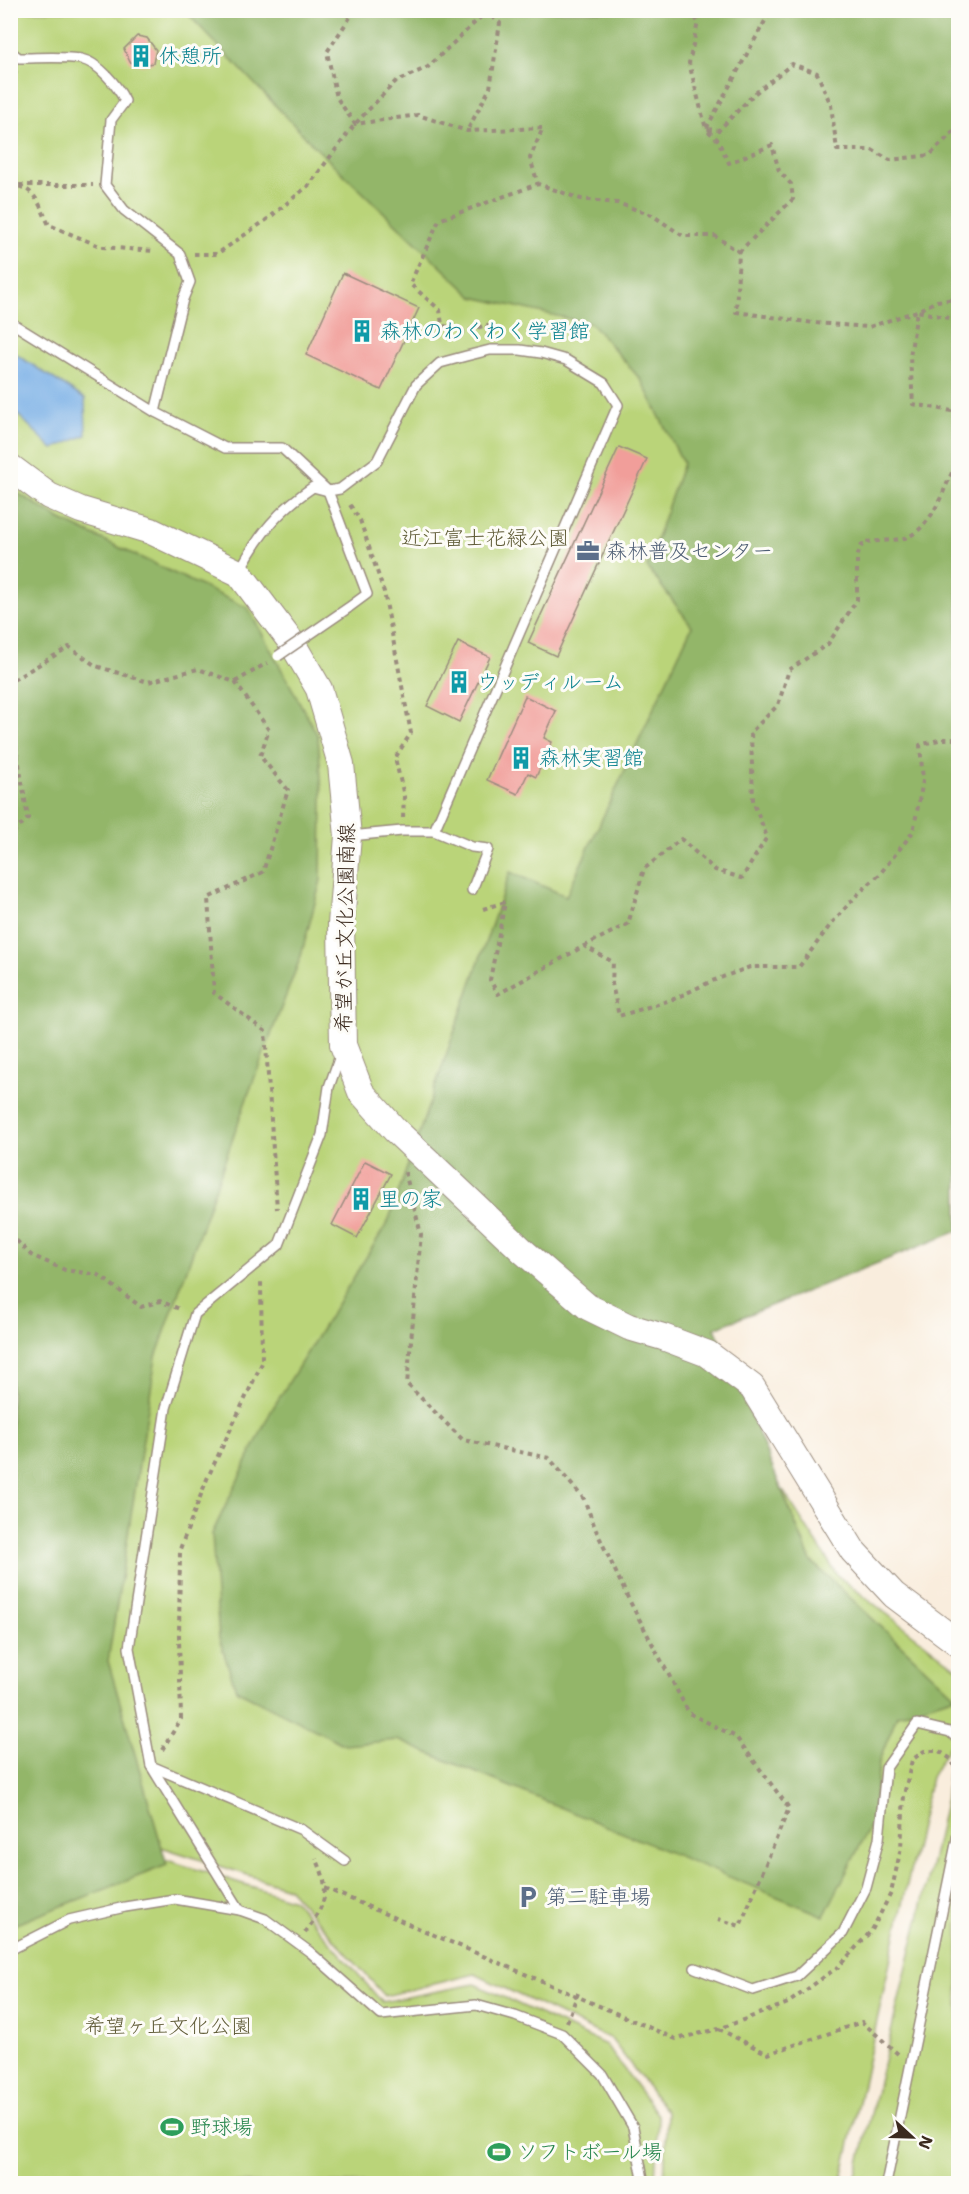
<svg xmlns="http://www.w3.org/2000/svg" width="969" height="2194" viewBox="0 0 969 2194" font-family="'Shantell Sans','Klee One',sans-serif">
  <rect width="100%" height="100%" fill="#fdfcf7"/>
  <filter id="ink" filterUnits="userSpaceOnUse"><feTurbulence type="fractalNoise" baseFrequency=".0167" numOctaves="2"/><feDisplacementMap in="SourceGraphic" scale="12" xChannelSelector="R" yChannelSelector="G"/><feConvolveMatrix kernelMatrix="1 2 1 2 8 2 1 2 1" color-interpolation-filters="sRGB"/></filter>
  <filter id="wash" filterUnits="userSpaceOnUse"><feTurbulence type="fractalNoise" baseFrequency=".008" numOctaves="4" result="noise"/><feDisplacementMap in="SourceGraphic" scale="24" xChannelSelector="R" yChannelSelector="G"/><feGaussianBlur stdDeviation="1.35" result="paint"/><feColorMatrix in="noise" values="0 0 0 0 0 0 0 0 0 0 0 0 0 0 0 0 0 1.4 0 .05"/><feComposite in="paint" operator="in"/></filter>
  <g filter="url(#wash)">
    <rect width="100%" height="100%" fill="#f9eddd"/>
    <g fill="#bad479" stroke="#7a7f4c" stroke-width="1.5">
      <polygon points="11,11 958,11 629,1037 713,1382 838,1576 958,1669 958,1731 931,1777 841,2183 664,2183 667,2112 611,2039 475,1974 385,1996 288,1888 115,1832 11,1881"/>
      <polygon points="958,1767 958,2183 854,2184 929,1876 946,1798 948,1769"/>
      <polygon points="135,1850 294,1900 382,2002 475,1984 606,2045 658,2115 655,2183 11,2183 10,1894"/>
    </g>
    <g fill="#93b669" stroke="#677044" stroke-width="1.5">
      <polygon points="185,11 958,11 958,1231 715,1328 811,1561 955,1696 897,1715 879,1762 873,1820 824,1916 397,1740 345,1745 236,1690 219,1638 212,1534 271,1411 388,1222 510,872 566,896 692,626 647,567 683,463 641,380 592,324 473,297 316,148"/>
      <polygon points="11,492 16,492 61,520 248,608 318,736 322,793 321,880 301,956 248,1095 156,1357 108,1661 167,1865 11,1926"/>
    </g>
    <polygon fill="#77aee6" stroke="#596c82" stroke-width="1.5" points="11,351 85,399 86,435 53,449 11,408"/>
    <g id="blocks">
      <g fill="#f19e9a">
        <polygon points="137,36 147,38 156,50 153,63 142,65 130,62 124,49"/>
        <polygon points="343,273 419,308 381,390 306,355"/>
        <polygon points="619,447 647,459 556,656 528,643"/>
        <polygon points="458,642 490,657 459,722 427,706"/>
        <polygon points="525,696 556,711 544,738 552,742 536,777 528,773 518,794 487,780"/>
        <polygon points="365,1161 391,1174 357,1238 332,1225"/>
      </g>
    </g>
  </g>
  <g filter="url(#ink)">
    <use href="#blocks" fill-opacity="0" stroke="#9a8c7e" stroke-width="1.5"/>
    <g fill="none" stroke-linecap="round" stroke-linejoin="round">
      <g stroke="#9a8c7e" stroke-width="12">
        <g id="lane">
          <path d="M10,51l9,7c19,0 44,-2 62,1 18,4 36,26 44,42l-14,19 -6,65 19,25 56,44 10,28 -7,17 -28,113"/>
          <polyline points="10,322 155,412 225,448 282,448 328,491 367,594 348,608"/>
          <path d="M240,570c19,-36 39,-60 73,-83l15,4 12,-2 37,-28 39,-76 24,-22 26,-7 24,-6h30l21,3 25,7 38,23 14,22 -184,426h-32l-52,5"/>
          <polyline points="434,831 472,847 488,849 472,890"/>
          <polyline points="151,1766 302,1830 345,1861"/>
          <polyline points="240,1910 151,1766 129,1648 166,1408 195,1314 279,1245 322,1135 329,1087 341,1053"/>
          <polyline points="10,1950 69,1920 125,1907 175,1899 240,1910 265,1919 310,1952 381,2015 476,2005 515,2016 562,2034 602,2074 633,2127 644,2184"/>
          <polyline points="695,1968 753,1990 797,1976 843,1933 866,1888 879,1839 886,1768 917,1724 950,1732 958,1739"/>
          <polyline points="886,2184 958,1834"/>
        </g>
      </g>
      <g stroke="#9a8c7e" stroke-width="28">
        <polyline id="secondary" points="10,467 49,496 81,510 151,531 239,573 292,643 319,689 341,764 348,836 341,924 343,1045 361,1092 395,1130 524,1252 588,1307 629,1327 663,1337 708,1354 752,1387 853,1551 894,1595 958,1643"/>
      </g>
      <g stroke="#9a8c7e" stroke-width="4" stroke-dasharray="4.5 4.5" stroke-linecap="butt">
        <polyline points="355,10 327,52 337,98 355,124 418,115 467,131 543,128 530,158 538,184 581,199 617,203 652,215 683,236 715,236 739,252 736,312 814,323 869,327 917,311 937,301 958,299"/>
        <polyline points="690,10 698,22 689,63 706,129 719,130 754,94 792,64 817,73 831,105 837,150 872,150 890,160 930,155 958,127"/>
        <polyline points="10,90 16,71"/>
        <polyline points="19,185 93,185"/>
        <path d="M10,186c25,-2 30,21 39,39l53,22 52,4"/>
        <polyline points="739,252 793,199 791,184 779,171 772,145 729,163 717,139 706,129 771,10"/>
        <polyline points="194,254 217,254 269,218 309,185 355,124 395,82 428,67 486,12 500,23 490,88 467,131"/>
        <polyline points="958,320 917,311 910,357 913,404 958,412"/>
        <polyline points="488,338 487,325 463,332 442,325 440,310 410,284 439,220 538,184"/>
        <polyline points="350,505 360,520 384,592 411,733 395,758 404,796 403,818"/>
        <polyline points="235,682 269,730 260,756 288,790 263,872 208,898 214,993 265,1031 277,1209"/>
        <polyline points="10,688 13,680 69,647 96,666 148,682 198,669 235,682 267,663"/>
        <polyline points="10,710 28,818 10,836"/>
        <polyline points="483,909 505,902 490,980 498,994 584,946 613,962 612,984 619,1016 674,999 712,981 750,967 799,967 831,924 857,895 879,875 913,832 923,781 920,745 942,739 958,739"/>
        <path d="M584,946l44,-22 16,-55 37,-30 34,31 27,8 25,-41 -14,-36 -2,-69 27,-27 11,-35 39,-26 29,-44v-43l6,-15c12,-1 37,-1 47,-6 26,-14 34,-51 48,-75"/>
        <polyline points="405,1172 421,1234 407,1384 463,1440 549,1458 584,1499 596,1530 628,1598 689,1713 736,1737 789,1808 740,1926 718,1919"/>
        <polyline points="10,1234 31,1255 65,1270 99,1275 141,1307 160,1301 182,1310"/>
        <polyline points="162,1750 181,1719 179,1638 180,1549 207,1479 262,1363 261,1279"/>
        <polyline points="955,1820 958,1804"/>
        <polyline points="325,1888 676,2039 719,2029 788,2003 838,1967 872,1930 891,1893 901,1848 904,1795 912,1760 924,1751 939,1751 951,1759 958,1773"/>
        <path d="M305,1933c20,-29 27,-41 11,-75"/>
        <polyline points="567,2022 578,1993"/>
        <polyline points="719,2029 768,2054 862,2022 899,2055"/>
      </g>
      <use href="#lane" stroke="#fff" stroke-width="9"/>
      <use href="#secondary" stroke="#fff" stroke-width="26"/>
      <g stroke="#9a8c7e" stroke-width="12" stroke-linecap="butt">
        <polyline id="lane-bridge" points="278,656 348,608"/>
      </g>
      <use href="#lane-bridge" stroke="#fff" stroke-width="9"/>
    </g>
  </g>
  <defs>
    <g id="building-bare" transform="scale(1.8)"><path d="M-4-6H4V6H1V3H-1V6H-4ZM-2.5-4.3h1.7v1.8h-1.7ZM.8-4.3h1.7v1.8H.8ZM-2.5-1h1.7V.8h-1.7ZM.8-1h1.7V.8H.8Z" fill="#0f9aa8" stroke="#fdfcf7" stroke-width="2.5" paint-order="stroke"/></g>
    <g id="office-bare" transform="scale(1.8)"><path d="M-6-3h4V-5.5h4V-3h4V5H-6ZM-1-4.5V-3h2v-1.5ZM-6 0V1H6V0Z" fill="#5c6f8a" stroke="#fdfcf7" stroke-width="2.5" paint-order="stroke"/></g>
    <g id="parking-bare" transform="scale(1.8)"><path d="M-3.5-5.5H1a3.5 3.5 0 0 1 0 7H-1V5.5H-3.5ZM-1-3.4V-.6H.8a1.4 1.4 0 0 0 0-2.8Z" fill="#5c6f8a" stroke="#fdfcf7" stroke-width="2.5" paint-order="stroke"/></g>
    <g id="stadium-bare" transform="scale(1.8)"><path d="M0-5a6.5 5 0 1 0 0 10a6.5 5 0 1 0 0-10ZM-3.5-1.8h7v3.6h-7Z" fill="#2e9e5b" stroke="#fdfcf7" stroke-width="2.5" paint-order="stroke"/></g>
  </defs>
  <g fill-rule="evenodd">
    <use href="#building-bare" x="141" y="56"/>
    <use href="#building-bare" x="362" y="331"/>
    <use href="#office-bare" x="588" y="551"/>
    <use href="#building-bare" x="459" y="682"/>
    <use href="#building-bare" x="521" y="758"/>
    <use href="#building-bare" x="361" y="1199"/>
    <use href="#parking-bare" x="528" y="1897"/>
    <use href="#stadium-bare" x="172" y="2127"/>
    <use href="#stadium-bare" x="499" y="2152"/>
  </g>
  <g text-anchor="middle" stroke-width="6" stroke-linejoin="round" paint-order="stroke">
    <g font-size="21" fill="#0d838f" stroke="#fdfcf7" text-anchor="start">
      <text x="159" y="63">休憩所</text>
      <text x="380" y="338">森林のわくわく学習館</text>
      <text x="477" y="689">ウッディルーム</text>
      <text x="539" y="765">森林実習館</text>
      <text x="379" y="1206">里の家</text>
    </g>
    <g font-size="21" fill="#615d39" stroke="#fdfcf7">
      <text x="485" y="545">近江富士花緑公園</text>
      <text x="168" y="2033">希望ヶ丘文化公園</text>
    </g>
    <g font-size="21" fill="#4e5e75" stroke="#fdfcf7" text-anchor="start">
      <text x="606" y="558">森林普及センター</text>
      <text x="546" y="1904">第二駐車場</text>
    </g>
    <g font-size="21" fill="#3b2a1e" stroke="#fdfcf7">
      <text transform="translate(345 928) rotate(-89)" y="7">希望が丘文化公園南線</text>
    </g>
    <g font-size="21" fill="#27864d" stroke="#fdfcf7" text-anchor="start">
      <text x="190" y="2134">野球場</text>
      <text x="517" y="2159">ソフトボール場</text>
    </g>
  </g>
  <rect width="969" height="2194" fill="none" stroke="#fdfcf7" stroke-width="36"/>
  <g transform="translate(912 2137) rotate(112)" stroke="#fdfcf7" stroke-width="4.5" paint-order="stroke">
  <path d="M0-4.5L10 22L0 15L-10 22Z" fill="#3b2a1e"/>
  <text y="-9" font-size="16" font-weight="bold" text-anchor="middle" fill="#3b2a1e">N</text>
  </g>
</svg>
